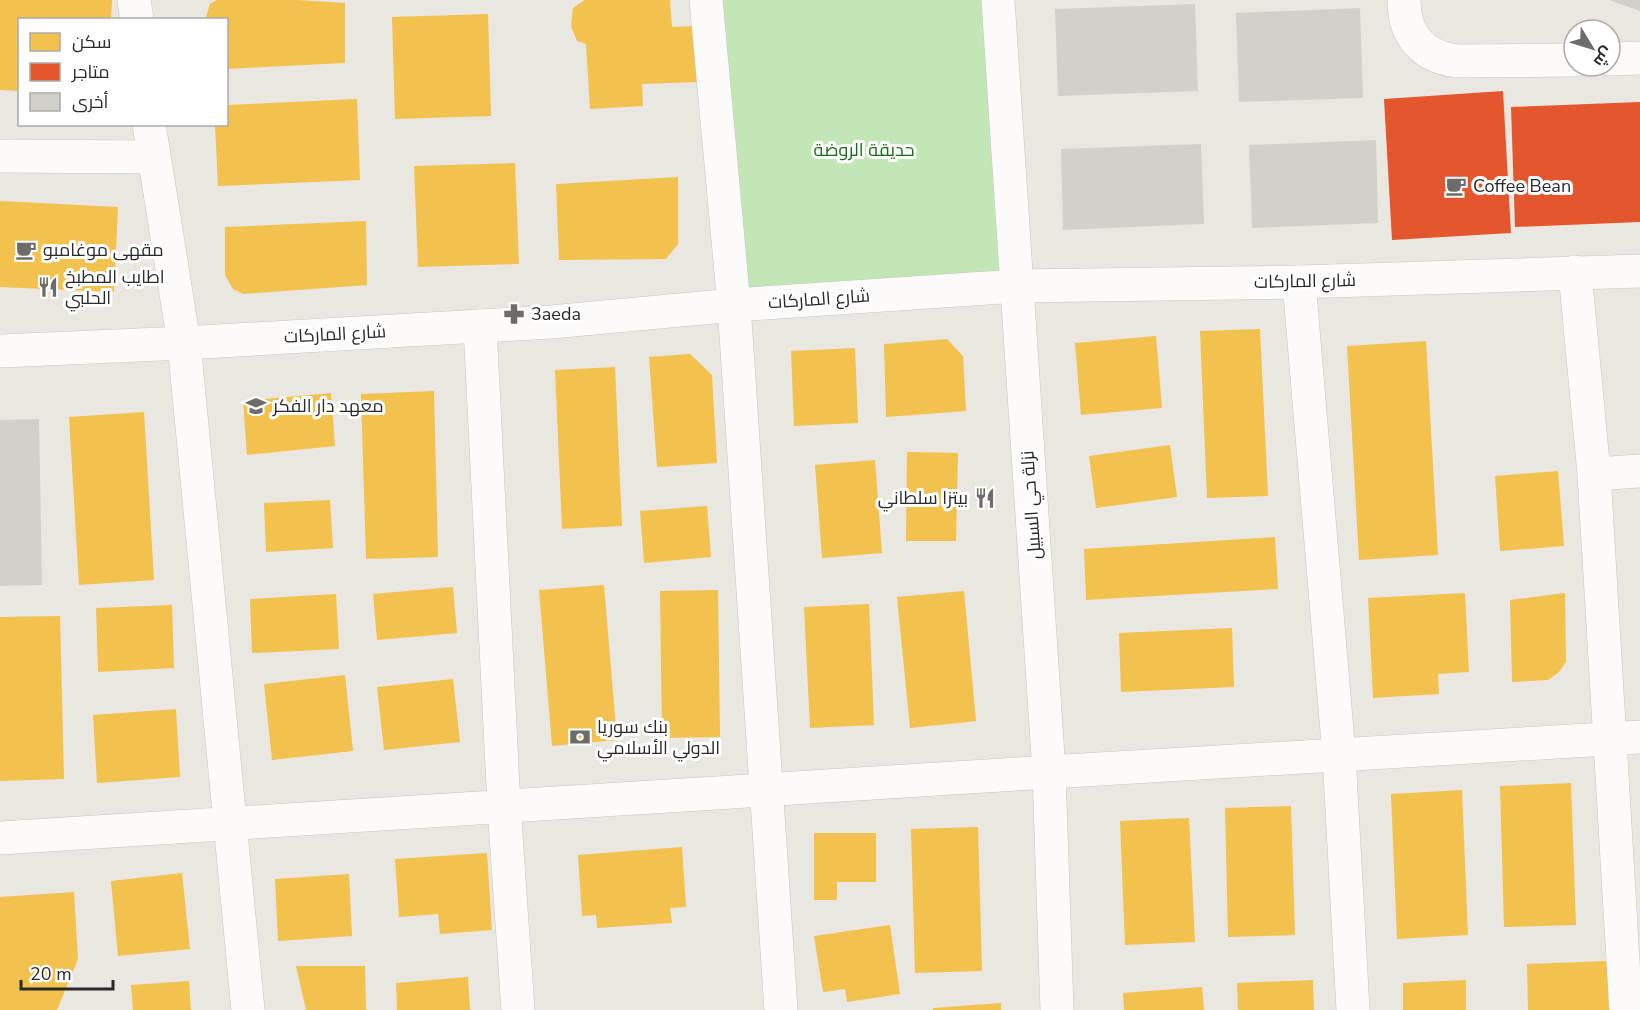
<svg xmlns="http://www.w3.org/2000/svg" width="1640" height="1010" viewBox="0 0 1640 1010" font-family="'Nunito Sans',Cairo,sans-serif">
  <rect width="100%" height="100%" fill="#e9e7e0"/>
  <polygon fill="#c3e6b7" points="706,0 998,0 1017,286 734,305"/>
  <g fill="#f2c14e">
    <polygon points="0,0 112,0 111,20 20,20 20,91 0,90"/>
    <polygon points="217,0 297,0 345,3 345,63 226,69 226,20 205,20 210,4"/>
    <polygon points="585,0 670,0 672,27 695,26 698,82 642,84 643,106 590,109 586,44 577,41 571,26 573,8"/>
    <polygon points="488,14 491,116 395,119 392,17"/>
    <polygon points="357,99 360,180 218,186 215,124 226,124 226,105"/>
    <polygon points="515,163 519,264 418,267 414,166"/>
    <polygon points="678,177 678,244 666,259 559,260 556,184"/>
    <polygon points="0,201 118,207 114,292 0,287"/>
    <polygon points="366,221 367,285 243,294 233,289 225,275 225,227"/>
    <polygon points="1260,329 1268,496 1207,498 1200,331"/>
    <polygon points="1156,336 1162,408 1081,415 1075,343"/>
    <polygon points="947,339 963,356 966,411 886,417 884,344"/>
    <polygon points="1426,341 1438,555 1359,560 1347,346"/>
    <polygon points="855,348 858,423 794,426 791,351"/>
    <polygon points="690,354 712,375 717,463 657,467 649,357"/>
    <polygon points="615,367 622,526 562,529 555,370"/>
    <polygon points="434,391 438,557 366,559 361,394"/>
    <polygon points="331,393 335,446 247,455 243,401"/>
    <polygon points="144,412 154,580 79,585 69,417"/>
    <polygon points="1170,445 1177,497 1096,508 1089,456"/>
    <polygon points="907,452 958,453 956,541 906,541"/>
    <polygon points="875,460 882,553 822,558 815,465"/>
    <polygon points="1558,471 1564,546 1500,551 1495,476"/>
    <polygon points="330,500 333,548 266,552 264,503"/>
    <polygon points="707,506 711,557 644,563 640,511"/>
    <polygon points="1275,537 1278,589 1086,600 1084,549"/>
    <polygon points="604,585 617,740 552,746 539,590"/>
    <polygon points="453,587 457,633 377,640 373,594"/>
    <polygon points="718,590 720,737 662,738 660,591"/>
    <polygon points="964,591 976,721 910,728 897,597"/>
    <polygon points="1465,593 1469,672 1438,674 1439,694 1373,698 1368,598"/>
    <polygon points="1565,593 1566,662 1559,672 1548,680 1512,682 1510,600"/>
    <polygon points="336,594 339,649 252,653 250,599"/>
    <polygon points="869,604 874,725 810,728 804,607"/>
    <polygon points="172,605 174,668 98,672 96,608"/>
    <polygon points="60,616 64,779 0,781 0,617"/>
    <polygon points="1232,628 1234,687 1121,692 1119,633"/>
    <polygon points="345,675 353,751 272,760 264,684"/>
    <polygon points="453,679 460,742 384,750 377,687"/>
    <polygon points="176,709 180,777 97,783 93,715"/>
    <polygon points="1571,783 1576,925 1504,927 1500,786"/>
    <polygon points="1462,790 1468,935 1397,939 1391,794"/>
    <polygon points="1291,806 1295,935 1228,937 1225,808"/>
    <polygon points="1189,818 1195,942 1125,945 1120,821"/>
    <polygon points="978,827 982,971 915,973 911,829"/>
    <polygon points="814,833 876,833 876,882 837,882 837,900 814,900"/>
    <polygon points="682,847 686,907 670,908 672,923 597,928 596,915 582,916 578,855"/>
    <polygon points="487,853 492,930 440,934 438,914 399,917 395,859"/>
    <polygon points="182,873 190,949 118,956 111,881"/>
    <polygon points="349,874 352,936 278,941 275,879"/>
    <polygon points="74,892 78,959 57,1010 0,1010 0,897"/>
    <polygon points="890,925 900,994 847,1002 845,989 823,992 814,936"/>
    <polygon points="1607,961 1609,1010 1528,1010 1527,964"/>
    <polygon points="296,966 365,966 366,1010 306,1010"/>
    <polygon points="468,977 470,1010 397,1010 396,983"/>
    <polygon points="1313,980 1314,1010 1238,1010 1237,983"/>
    <polygon points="1466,980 1466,1010 1403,1010 1403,983"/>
    <polygon points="189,981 191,1010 133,1010 131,985"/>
    <polygon points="1202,987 1204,1010 1124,1010 1123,993"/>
    <polygon points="1001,1003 1001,1010 933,1010 933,1008"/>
  </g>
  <g fill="#e4572e">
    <polygon points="1503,91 1511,233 1392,240 1384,99"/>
    <polygon points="1640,102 1640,222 1515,227 1511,107"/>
  </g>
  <g fill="#d2d0cb">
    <polygon points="1609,0 1640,0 1640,11"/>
    <polygon points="1195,4 1198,91 1058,96 1055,9"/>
    <polygon points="1360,8 1363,98 1239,102 1236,13"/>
    <polygon points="1376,140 1378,223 1252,228 1249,145"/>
    <polygon points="1201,144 1204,224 1063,230 1061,149"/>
    <polygon points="39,419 42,585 0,586 0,420"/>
  </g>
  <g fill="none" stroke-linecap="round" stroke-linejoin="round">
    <g stroke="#c6c5c6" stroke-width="34">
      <g id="street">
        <polyline points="134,0 137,20"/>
        <polyline points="706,0 734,305 781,1010"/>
        <polyline points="998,0 1049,772 1057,1010"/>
        <path d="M1404,0c0,35 18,57 53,61l117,-1"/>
        <polyline points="1610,59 1640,58"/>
        <polyline points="149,124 184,343 248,1010"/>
        <polyline points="0,156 153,157"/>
        <polyline points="1575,272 1594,474 1626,1010"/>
        <polyline points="1299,282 1339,755 1353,1010"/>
        <polyline points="480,326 504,806 518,1010"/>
        <polyline points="1594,474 1640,471"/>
        <polyline points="0,838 1049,772 1640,737"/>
      </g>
    </g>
    <g stroke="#c6c5c6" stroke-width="34">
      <polyline id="secondary" points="0,351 184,343 551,322 734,305 1017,286 1299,282 1640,271"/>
    </g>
    <use href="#street" stroke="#fcfbfa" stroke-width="33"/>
    <use href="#secondary" stroke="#fcfbfa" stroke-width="33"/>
  </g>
  <defs>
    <g id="cafe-bare" transform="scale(1.62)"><path d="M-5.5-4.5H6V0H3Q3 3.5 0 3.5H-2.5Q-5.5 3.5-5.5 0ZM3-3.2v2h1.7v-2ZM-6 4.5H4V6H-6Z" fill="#6d6c6a" stroke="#fff" stroke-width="2.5" paint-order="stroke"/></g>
    <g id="restaurant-bare" transform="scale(1.62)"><path d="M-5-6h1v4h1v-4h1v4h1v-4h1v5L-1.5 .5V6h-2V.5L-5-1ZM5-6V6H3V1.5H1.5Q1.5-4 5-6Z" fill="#6d6c6a" stroke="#fff" stroke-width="2.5" paint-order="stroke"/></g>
    <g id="pharmacy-bare" transform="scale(1.62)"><path d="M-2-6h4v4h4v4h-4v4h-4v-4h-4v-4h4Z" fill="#6d6c6a" stroke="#fff" stroke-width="2.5" paint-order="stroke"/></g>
    <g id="school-bare" transform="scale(1.62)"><path d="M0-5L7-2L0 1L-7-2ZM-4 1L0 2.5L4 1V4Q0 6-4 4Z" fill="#6d6c6a" stroke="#fff" stroke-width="2.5" paint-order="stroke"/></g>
    <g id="bank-bare" transform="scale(1.62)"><path d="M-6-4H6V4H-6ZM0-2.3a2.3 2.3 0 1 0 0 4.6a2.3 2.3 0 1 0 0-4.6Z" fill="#6d6c6a" stroke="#fff" stroke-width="2.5" paint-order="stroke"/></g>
  </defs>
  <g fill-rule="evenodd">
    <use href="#cafe-bare" x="1456" y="186"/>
    <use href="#cafe-bare" x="26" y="250"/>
    <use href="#restaurant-bare" x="48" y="287"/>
    <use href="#pharmacy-bare" x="514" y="314"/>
    <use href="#school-bare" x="256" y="406"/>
    <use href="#restaurant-bare" x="985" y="498"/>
    <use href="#bank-bare" x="580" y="737"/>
  </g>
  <g text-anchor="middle" stroke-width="6" stroke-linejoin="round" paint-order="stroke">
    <g font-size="18" fill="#1b6a18" stroke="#fff">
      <text x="864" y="156">حديقة الروضة</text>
    </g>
    <g font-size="18" fill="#2a2a2a" stroke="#fff" text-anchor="start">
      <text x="1473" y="192">Coffee Bean</text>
      <text x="43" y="256">مقهى موغامبو</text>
      <text x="65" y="283">اطايب المطبخ<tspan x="65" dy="21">الحلبي</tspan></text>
      <text x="531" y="320">3aeda</text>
      <text x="273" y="412">معهد دار الفكر</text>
      <text x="968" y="504" text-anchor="end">بيتزا سلطاني</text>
      <text x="597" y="733">بنك سوريا<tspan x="597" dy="21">الدولي الأسلامي</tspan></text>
    </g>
    <g font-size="18" fill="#2a2a2a" stroke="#fff">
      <text transform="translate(1305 281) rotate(-1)" y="6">شارع الماركات</text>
      <text transform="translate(819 299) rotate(-4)" y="6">شارع الماركات</text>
      <text transform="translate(335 334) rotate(-3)" y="6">شارع الماركات</text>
      <text transform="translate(1031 505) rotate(-94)" y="6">نزلة حي السبيل</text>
    </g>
  </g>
  <rect x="18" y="18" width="210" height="108" fill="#ffffff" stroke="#aaaaaa" stroke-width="1.5"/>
  <rect x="30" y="33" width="30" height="18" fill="#f2c14e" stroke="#aaaaaa" stroke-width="1.5"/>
  <text x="72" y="48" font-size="18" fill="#2a2a2a">سكن</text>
  <rect x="30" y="63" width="30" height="18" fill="#e4572e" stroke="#aaaaaa" stroke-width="1.5"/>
  <text x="72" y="78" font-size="18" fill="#2a2a2a">متاجر</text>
  <rect x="30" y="93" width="30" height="18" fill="#d2d0cb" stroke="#aaaaaa" stroke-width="1.5"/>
  <text x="72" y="108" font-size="18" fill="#2a2a2a">أخرى</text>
  <g transform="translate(1592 48) rotate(128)"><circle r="28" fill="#ffffff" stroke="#aaaaaa" stroke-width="1.5"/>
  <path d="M0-4.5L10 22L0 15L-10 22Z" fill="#6d6c6a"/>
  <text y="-9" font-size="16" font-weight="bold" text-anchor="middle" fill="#2a2a2a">ش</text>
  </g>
  <path d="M21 980v9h92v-9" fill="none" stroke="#2a2a2a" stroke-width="3"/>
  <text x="30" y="980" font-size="18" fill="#2a2a2a" stroke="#ffffff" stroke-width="4.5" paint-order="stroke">20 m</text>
</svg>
